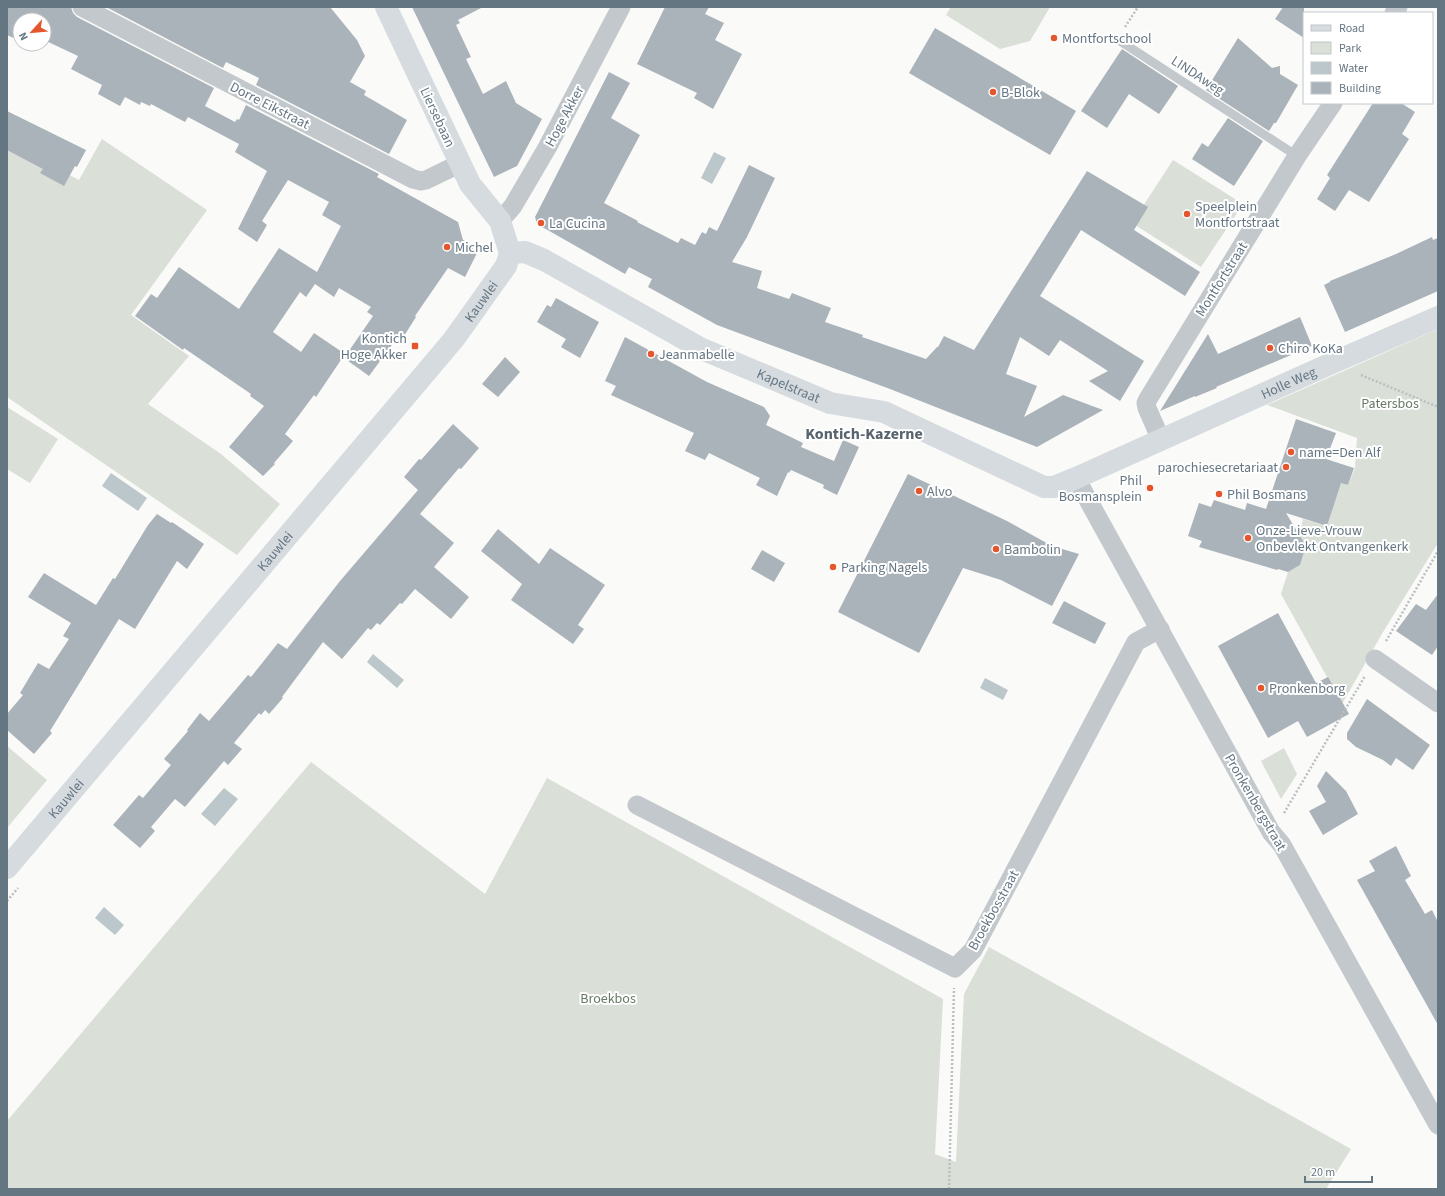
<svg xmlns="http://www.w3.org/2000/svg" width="1445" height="1196" viewBox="0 0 1445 1196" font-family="'Source Sans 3',sans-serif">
  <rect width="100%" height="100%" fill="#fafaf8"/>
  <g fill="#dadfd7">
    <polygon points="951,7 1050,7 1030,41 1000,49 946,15"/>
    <polygon points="102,139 207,210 131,315 189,356 148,404 221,454 280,504 237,555 7,397 7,142 79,180"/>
    <polygon points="1173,160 1243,204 1201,267 1132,223"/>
    <polygon points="1438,329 1438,543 1383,632 1342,704 1281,594 1288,572 1300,565 1306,546 1299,535 1303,519 1327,526 1332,509 1322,476 1348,485 1355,468 1357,438 1267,405"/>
    <polygon points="7,407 58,439 30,483 7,469"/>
    <polygon points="7,746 47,780 7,828"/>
    <polygon points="1284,748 1297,774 1281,799 1261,761"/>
    <polygon points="311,762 485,894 547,778 943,999 935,1154 956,1162 964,994 989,947 1351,1149 1326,1189 7,1189 7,1121"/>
  </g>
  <g fill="#bbc7cb">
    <polygon points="714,152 726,158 712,184 701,178"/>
    <polygon points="111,473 147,498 138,511 102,486"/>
    <polygon points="373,654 404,680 397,688 367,662"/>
    <polygon points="985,678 1008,690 1003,700 980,688"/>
    <polygon points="224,788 238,799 215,826 201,814"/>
    <polygon points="104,907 124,925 115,935 95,918"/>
  </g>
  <g fill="#aab3b9">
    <polygon points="7,7 71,7 73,13 77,17 214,88 205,106 235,122 237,119 239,120 246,105 379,174 377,177 458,222 463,240 479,249 465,277 448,268 415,316 416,317 404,336 400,334 369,376 344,358 373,316 367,312 371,307 339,288 334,297 315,284 306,297 300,292 273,332 301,352 314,333 345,354 316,397 314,395 285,434 293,441 274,463 275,464 263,476 229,447 264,406 250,396 251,394 184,348 183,350 135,316 151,294 157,298 179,267 239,309 279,248 317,272 341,226 322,215 329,202 288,180 262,221 267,225 257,242 238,229 267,171 235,152 239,144 188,117 185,122 151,104 150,106 141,102 140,105 125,97 120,106 98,94 102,85 71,69 78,56 44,40 44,20 20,20 20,41 7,35"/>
    <polygon points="106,7 330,7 357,40 365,56 350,82 366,91 364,95 407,120 389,154 256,85 259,78 226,62 223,68"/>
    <polygon points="412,7 483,7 458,20 460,23 456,25 471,57 466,59 483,94 506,81 516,103 542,119 517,166 494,177"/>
    <polygon points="665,7 709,7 705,14 724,23 715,40 742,54 713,109 694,98 697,93 637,64"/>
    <polygon points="1283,7 1304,7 1304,38 1275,19"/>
    <polygon points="935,28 1076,111 1050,155 909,73"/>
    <polygon points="1238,38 1272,68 1280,66 1280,74 1298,85 1276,123 1274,123 1269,131 1206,90"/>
    <polygon points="1122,49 1178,86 1159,114 1129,94 1107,128 1081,111"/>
    <polygon points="609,72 630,83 611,118 640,135 604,203 638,221 637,222 678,243 681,238 695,245 702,232 706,234 709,227 717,231 749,165 775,178 747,237 732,262 762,271 757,288 789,299 792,293 831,308 825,322 863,335 862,337 926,359 937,347 938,347 944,336 974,350 1087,171 1148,207 1134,230 1200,272 1185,296 1081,230 1040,296 1144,361 1120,401 1089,381 1108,371 1060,340 1049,356 1020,337 1006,374 1037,386 1024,417 1063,395 1103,410 1037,447 890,389 717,325 648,287 652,279 629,267 625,274 537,224 535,217"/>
    <polygon points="1373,103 1401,103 1415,112 1402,134 1409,139 1369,202 1349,190 1335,211 1317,199 1330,178 1327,175"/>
    <polygon points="7,111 86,150 77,167 75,166 64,186 40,173 43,169 7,150"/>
    <polygon points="1228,118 1263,141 1234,186 1192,159 1202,143 1208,147"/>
    <polygon points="1432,237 1433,240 1438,238 1438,291 1345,332 1324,285 1330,282 1330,281 1396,254"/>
    <polygon points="556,298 599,322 580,358 561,347 566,339 537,322 547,305 551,307"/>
    <polygon points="1300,317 1312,346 1216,387 1217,388 1195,397 1195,396 1160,411 1208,334 1218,354"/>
    <polygon points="625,337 707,382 764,407 770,416 766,425 803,443 801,447 834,461 843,440 859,447 837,495 823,488 824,485 791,470 789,473 788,472 777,496 756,485 760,478 709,453 705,460 685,451 694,433 611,395 616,386 605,381"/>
    <polygon points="505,357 520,372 498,397 482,384"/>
    <polygon points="1296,419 1336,433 1326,459 1354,468 1348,485 1341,483 1327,526 1286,513 1306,546 1300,565 1288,572 1278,569 1277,570 1199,547 1202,541 1188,536 1199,503 1211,507 1214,500 1245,510 1247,503 1266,509"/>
    <polygon points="453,424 479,448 461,469 459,468 420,514 454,543 434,567 469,597 451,619 415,589 402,604 400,603 380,625 377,623 371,630 368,628 342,659 323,642 282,697 283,698 269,714 265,710 261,715 259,713 234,743 242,749 228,765 224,761 185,807 175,799 151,827 155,831 140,848 113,825 139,795 143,798 171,765 164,759 188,731 187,730 200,713 209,721 248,675 251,677 278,643 287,649 340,581 418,490 404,477 419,459 421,460"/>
    <polygon points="908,474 1007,521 1052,546 1079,554 1052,606 1001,580 963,568 919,653 838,612"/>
    <polygon points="157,514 171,523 172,522 204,544 187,569 177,561 135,629 119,619 50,731 52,733 34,754 7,730 7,714 23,695 20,693 38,663 49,669 69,639 63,636 71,623 28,597 44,573 96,605 113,578 115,579 148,525"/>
    <polygon points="498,529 539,564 550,548 605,585 578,625 584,629 573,644 511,600 522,584 481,551"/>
    <polygon points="762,550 785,563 774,582 751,569"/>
    <polygon points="1438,594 1438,646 1432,655 1396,631 1416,604 1426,610"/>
    <polygon points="1064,601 1106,623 1095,644 1052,623"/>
    <polygon points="1278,613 1316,683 1328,677 1349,714 1307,737 1298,721 1268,738 1218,646"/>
    <polygon points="1367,699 1430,745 1413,770 1396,758 1391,766 1383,760 1356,747 1347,739 1347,733"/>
    <polygon points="1326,771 1346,791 1358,814 1323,835 1309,811 1326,802 1317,786"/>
    <polygon points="1396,846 1411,876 1405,880 1425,914 1432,910 1438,922 1438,1025 1357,880 1375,871 1369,861"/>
  </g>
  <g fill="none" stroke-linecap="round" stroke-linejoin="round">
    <g stroke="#bbbfc2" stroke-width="2.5" stroke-dasharray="2 2" stroke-linecap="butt">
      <polyline points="1125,27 1138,7"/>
      <polyline points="1361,375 1438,407"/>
      <polyline points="1386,641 1438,551"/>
      <polyline points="1284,813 1365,676"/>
      <polyline points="7,901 18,888"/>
      <polyline points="949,1189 954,988"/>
    </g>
    <polyline stroke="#c3c8cc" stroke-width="9" points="1117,39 1297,156"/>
    <g stroke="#c3c8cc" stroke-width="19">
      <polyline points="82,7 413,179 421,181 426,180 459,164"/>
      <polyline points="1394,13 1398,7"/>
      <polyline points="500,221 513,206 547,148 621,7"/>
      <polyline points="1161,440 1147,408 1146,403 1148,399 1297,156 1333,103"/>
      <polyline points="1076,478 1271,832 1282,845 1438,1125"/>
      <polyline points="1375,659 1438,703"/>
      <polyline points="637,805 955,968 973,950 1136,642 1160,629"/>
    </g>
    <g stroke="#d6dbdf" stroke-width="22">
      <path id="s1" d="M510,253l15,-1 19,8 158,89 128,54 54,9 160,75h10l22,-9 256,-115 106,-46"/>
      <path id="s2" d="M7,868l447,-529 52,-73 4,-13 -10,-32 -30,-37 -84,-177"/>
    </g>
  </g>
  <g fill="#e4572e" stroke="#fff" stroke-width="1.5">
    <circle cx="1054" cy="38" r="4"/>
    <circle cx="993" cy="92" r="4"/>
    <circle cx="1187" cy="214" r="4"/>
    <circle cx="541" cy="223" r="4"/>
    <circle cx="447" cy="247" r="4"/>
    <rect x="411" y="342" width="8" height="8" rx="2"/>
    <circle cx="1270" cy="348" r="4"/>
    <circle cx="651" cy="354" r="4"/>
    <circle cx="1291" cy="452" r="4"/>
    <circle cx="1286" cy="467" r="4"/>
    <circle cx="1150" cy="488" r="4"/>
    <circle cx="919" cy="491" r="4"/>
    <circle cx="1219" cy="494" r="4"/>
    <circle cx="1248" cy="538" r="4"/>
    <circle cx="996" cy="549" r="4"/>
    <circle cx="833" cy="567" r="4"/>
    <circle cx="1261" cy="688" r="4"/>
  </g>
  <g text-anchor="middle" stroke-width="4" stroke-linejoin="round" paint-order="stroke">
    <g font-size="14" fill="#657683" stroke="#fff" text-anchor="start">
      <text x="1062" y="43">Montfortschool</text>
      <text x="1001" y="97">B-Blok</text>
      <text x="1195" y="211">Speelplein<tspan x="1195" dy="16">Montfortstraat</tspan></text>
      <text x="549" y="228">La Cucina</text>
      <text x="455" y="252">Michel</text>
      <text x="407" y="343" text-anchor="end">Kontich<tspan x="407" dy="16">Hoge Akker</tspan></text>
      <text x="1278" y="353">Chiro KoKa</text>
      <text x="659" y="359">Jeanmabelle</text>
      <text x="1299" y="457">name=Den Alf</text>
      <text x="1278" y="472" text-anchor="end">parochiesecretariaat</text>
      <text x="1142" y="485" text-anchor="end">Phil<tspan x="1142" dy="16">Bosmansplein</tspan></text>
      <text x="927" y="496">Alvo</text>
      <text x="1227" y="499">Phil Bosmans</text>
      <text x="1256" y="535">Onze-Lieve-Vrouw<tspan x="1256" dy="16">Onbevlekt Ontvangenkerk</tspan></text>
      <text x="1004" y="554">Bambolin</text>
      <text x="841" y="572">Parking Nagels</text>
      <text x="1269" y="693">Pronkenborg</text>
    </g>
    <g font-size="14" fill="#657683" stroke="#fff">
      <text transform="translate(1198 75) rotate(33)" y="5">LINDAweg</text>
      <text transform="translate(270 105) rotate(27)" y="5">Dorre Eikstraat</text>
      <text transform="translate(564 116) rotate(-62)" y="5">Hoge Akker</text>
      <text transform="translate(438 117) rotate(65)" y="5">Liersebaan</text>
      <text transform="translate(1221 279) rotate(-58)" y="5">Montfortstraat</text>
      <text dy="5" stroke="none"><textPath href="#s2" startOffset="739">Kauwlei</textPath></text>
      <text dy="5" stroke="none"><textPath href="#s1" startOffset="854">Holle Weg</textPath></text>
      <text dy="5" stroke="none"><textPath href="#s1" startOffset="311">Kapelstraat</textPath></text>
      <text dy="5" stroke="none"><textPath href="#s2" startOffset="415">Kauwlei</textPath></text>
      <text dy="5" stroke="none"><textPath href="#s2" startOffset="91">Kauwlei</textPath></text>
      <text transform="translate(1256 802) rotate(60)" y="5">Pronkenbergstraat</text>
      <text transform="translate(993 910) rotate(-61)" y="5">Broekbosstraat</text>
    </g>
    <g font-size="14" fill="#687a64" stroke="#fff">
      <text x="1390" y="408">Patersbos</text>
      <text x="608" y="1003">Broekbos</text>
    </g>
    <g font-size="16" font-weight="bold" fill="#57646e" stroke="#fff">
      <text x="864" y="439">Kontich-Kazerne</text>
    </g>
  </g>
  <rect width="1445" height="1196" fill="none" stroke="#657683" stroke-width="16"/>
  <rect x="1303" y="12" width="130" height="92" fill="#ffffff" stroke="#c1c8cd"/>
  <rect x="1311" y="25" width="20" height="6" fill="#d6dbdf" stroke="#c1c8cd"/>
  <text x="1339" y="32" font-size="12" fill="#657683">Road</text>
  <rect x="1311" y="42" width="20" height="12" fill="#dadfd7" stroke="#c1c8cd"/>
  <text x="1339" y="52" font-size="12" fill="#657683">Park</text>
  <rect x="1311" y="62" width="20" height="12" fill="#bbc7cb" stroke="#c1c8cd"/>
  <text x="1339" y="72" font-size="12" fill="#657683">Water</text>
  <rect x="1311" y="82" width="20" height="12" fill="#aab3b9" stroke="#c1c8cd"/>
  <text x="1339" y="92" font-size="12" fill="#657683">Building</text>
  <g transform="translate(32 32) rotate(243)"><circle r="19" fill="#ffffff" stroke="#c1c8cd"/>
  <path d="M0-3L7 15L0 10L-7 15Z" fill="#e4572e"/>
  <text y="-6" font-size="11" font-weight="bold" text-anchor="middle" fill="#657683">N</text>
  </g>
  <path d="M1305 1176v6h67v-6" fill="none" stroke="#657683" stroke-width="2"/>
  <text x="1311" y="1176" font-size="12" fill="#657683" stroke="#ffffff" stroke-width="3" paint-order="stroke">20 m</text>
</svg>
